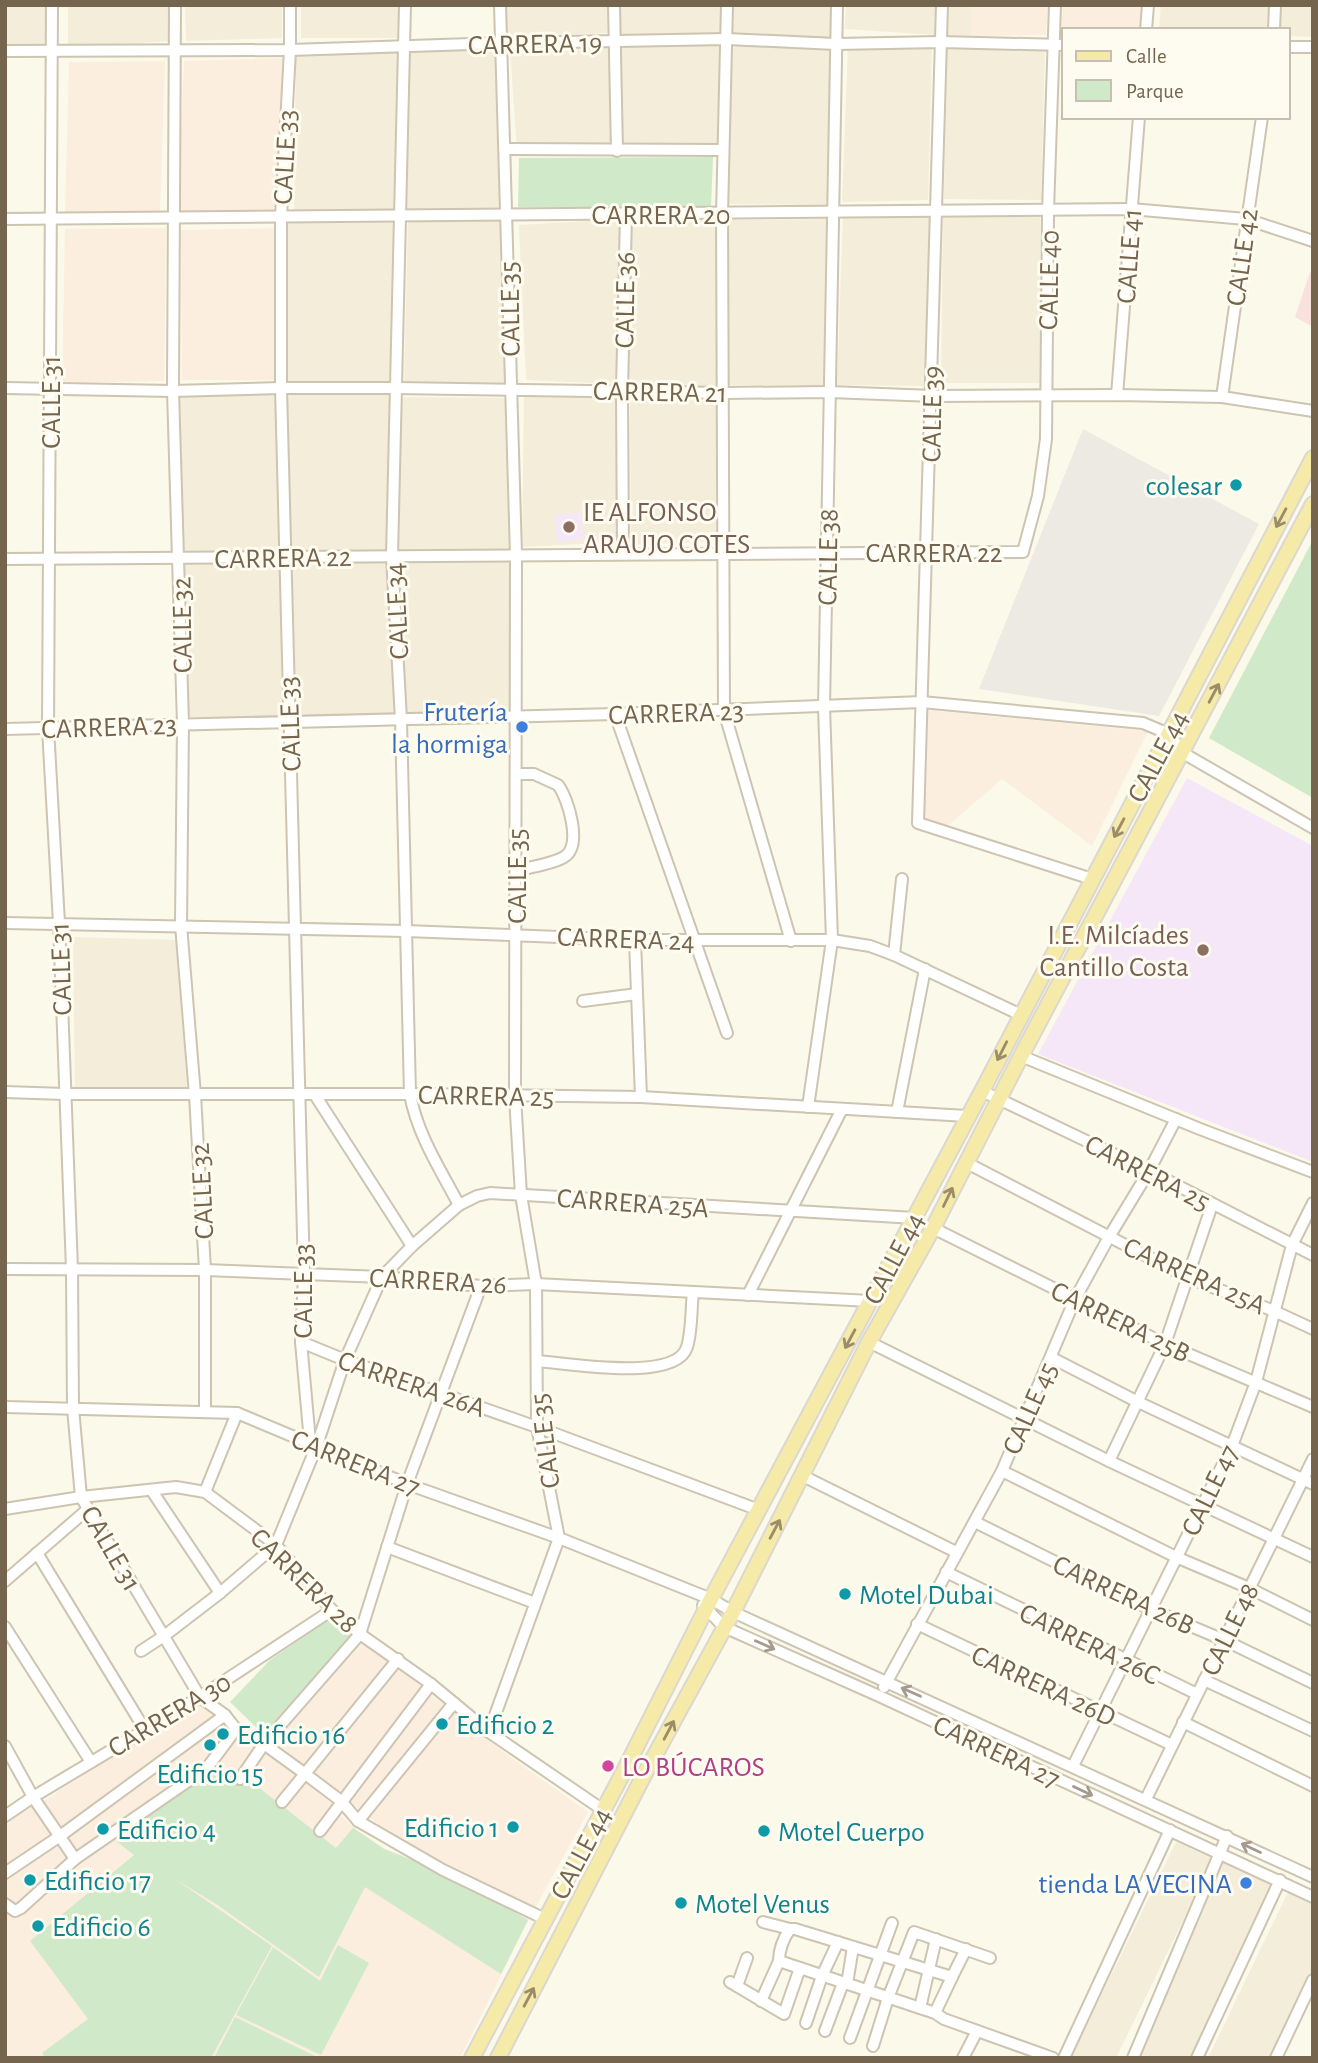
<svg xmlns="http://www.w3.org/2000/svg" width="1318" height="2063" viewBox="0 0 1318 2063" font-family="'Alegreya Sans',sans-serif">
  <rect width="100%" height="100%" fill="#fbf9ea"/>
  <g fill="#f3edd9">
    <polygon points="5,5 52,5 53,46 5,47"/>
    <polygon points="68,5 170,5 171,41 68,47"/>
    <polygon points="185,5 282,5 282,38 186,41"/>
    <polygon points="301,5 400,5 401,38 301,38"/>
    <polygon points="505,5 609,5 609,33 506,36"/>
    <polygon points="618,5 724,5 723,34 618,34"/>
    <polygon points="731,5 834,5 836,44 731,34"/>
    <polygon points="846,5 937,5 936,35 845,29"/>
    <polygon points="949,5 972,5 971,36 947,37"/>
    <polygon points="1161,5 1274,5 1271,30 1159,30"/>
    <polygon points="1278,5 1313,5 1313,37 1288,36 1288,30 1278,30"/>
    <polygon points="611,42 614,149 517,150 510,49"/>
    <polygon points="620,44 722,44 719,146 622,148"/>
    <polygon points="733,44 834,46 830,205 726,204"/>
    <polygon points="848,47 932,48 928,200 842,202"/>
    <polygon points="946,47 1045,47 1041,200 944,199"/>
    <polygon points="402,49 396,212 294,213 296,54"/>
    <polygon points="498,49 509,209 406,212 410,50"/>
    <polygon points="935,216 931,386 837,385 843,218"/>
    <polygon points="943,217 1040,217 1040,383 941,383"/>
    <polygon points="397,219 395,383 284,384 284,220"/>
    <polygon points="624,219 620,384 526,380 519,225"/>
    <polygon points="829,219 825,386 727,385 728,220"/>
    <polygon points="630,220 719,220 716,387 628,385"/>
    <polygon points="509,221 511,385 404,385 408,222"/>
    <polygon points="288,394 392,395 389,550 288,551"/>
    <polygon points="618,394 619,542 522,547 524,395"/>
    <polygon points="279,395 279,552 183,551 179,396"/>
    <polygon points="401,397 515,398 514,550 398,550"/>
    <polygon points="716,397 718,541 631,545 630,401"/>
    <polygon points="513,557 516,712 406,714 400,560"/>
    <polygon points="289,560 390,560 398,716 295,718"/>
    <polygon points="280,561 285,719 182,717 182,562"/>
    <polygon points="73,937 176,940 187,1087 75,1090"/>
    <polygon points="1176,1842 1213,1859 1116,2058 1071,2058"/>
    <polygon points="1219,1853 1280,1880 1197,2058 1133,2058"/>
    <polygon points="1291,1886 1313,1897 1313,1980 1276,2058 1208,2058"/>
  </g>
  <g fill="#fbeedf">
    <polygon points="972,5 1048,5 1046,35 971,36"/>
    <polygon points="1063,5 1146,5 1144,30 1064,30 1064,36 1061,36"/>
    <polygon points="286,58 282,212 178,212 184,61"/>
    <polygon points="165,61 160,211 65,216 69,62"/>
    <polygon points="166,228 164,381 62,383 65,229"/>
    <polygon points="281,228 279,380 182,380 181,230"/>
    <polygon points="925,710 1148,731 1092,846 1002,779 943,830 920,822"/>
    <polygon points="357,1636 390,1663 309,1768 273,1741"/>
    <polygon points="393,1664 429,1693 345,1798 311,1771"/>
    <polygon points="430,1694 509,1756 588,1812 535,1908 396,1839 347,1799"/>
    <polygon points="204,1698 219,1715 61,1835 40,1803"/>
    <polygon points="221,1717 262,1750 245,1772 249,1776 267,1753 336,1807 336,1811 352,1826 384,1848 450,1874 529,1919 460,2058 5,2058 5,1823 33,1805 72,1863 81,1855 68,1837"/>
  </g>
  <polygon fill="#edeae3" points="1083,429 1259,524 1159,716 979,689"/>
  <g fill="#f6e7f8">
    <polygon points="581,513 583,540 557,542 554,514"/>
    <polygon points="1187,778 1313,846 1313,1162 1038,1054"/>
  </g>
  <polygon fill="#f9e1de" points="1310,272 1313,273 1313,327 1295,317"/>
  <g fill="#cfe9c9">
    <polygon points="713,157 711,208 518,207 519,158"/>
    <polygon points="1313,540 1313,798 1209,738"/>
    <polygon points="333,1616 351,1636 265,1736 230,1702 270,1660"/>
    <polygon points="214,1764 238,1782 244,1776 336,1848 353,1828 384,1849 450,1875 528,1920 501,1974 365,1887 319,1977 216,1904 175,1879 272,1946 211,2058 45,2058 42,2053 88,2019 30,1941 134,1855 116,1841"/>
    <polygon points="338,1945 369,1963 321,2055 236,2015 273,1947 320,1981"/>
    <polygon points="235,2017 319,2058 214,2058"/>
  </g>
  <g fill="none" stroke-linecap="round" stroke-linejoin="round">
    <g stroke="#cdc4b1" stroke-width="14">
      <g id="minor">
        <polyline points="52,5 48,728 59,923 72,1269 73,1408 81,1497 200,1697 225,1715 236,1729 264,1744 304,1773 341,1801 358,1821 443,1870 545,1919"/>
        <polyline points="175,5 173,391 183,724 181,925 195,1095 205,1270 205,1412"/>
        <polyline points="290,5 290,50 281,217 281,388 304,1274 301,1342 310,1442"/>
        <path d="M405,5l-13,551 9,164 9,374c7,40 30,75 49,111"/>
        <polyline points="614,5 617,151"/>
        <polyline points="727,5 722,214 724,711 791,941"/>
        <polyline points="942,5 918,823 1092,879"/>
        <polyline points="1146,30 1148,5"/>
        <polyline points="1274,30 1275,5"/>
        <polyline points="1288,47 1313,47"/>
        <polyline points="5,51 290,50 501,43 727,39 836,44 940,42 1064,45"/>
        <polyline points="505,149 723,150"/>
        <polyline points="5,219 1131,209 1246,219 1313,241"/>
        <polyline points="5,388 173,391 281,388 396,388 723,393 830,392 933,396 1117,395 1222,397 1313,411"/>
        <polyline points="1117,395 1139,117"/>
        <polyline points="1222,397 1262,117"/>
        <polyline points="623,554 622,390 626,214"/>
        <polyline points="5,559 1023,552 1038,496 1046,439 1048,210 1055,5"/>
        <polyline points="615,714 727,1033"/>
        <polyline points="5,729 615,714 922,702 1143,723 1169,734 1183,753 1313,828"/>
        <path d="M516,774h18l24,11c10,13 25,61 6,72 -11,7 -35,10 -48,14"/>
        <polyline points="5,923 406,931 635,940 832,940 870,946 894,955 1021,1015"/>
        <polyline points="635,940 641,1097"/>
        <polyline points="894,955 902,879"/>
        <polyline points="583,1001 637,994"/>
        <polyline points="1021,1056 1200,1129 1313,1172"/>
        <polyline points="982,1091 1149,1171 1313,1255"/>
        <polyline points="5,1092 65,1094 410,1094 641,1097 967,1116"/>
        <polyline points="315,1095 412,1246"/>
        <polyline points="808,1107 832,940 824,707 837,5"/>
        <polyline points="897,1112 925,969"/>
        <polyline points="965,1162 1189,1278 1274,1311 1313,1329"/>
        <polyline points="933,1228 1165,1344 1313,1407"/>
        <polyline points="5,1269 205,1270 382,1277 481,1286 536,1284 871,1301"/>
        <polyline points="748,1295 842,1109"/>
        <polyline points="301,1342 345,1360 537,1427 759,1510"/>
        <polyline points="869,1342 1109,1461 1313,1557"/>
        <polyline points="1052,1358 1138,1402 1313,1484"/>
        <path d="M537,1361c29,2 139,22 150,-14 5,-16 4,-38 6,-55"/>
        <polyline points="5,1407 237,1413 407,1484 559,1538 711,1599 733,1612 1313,1877"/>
        <polyline points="1109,1461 1165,1344 1212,1205"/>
        <polyline points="1002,1471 1176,1557 1249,1588 1313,1620"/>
        <polyline points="803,1476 956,1552"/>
        <polyline points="152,1491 220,1593"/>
        <polyline points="205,1492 237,1413"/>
        <polyline points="5,1509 81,1497 176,1487 205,1492 276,1545 332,1610 360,1634 431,1684 489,1732 603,1810"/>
        <polyline points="975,1522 1150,1609 1224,1640 1313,1683"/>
        <polyline points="387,1547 535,1603"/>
        <polyline points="37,1553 145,1730"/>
        <polyline points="946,1572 1197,1694"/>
        <polyline points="5,1581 88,1509"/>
        <polyline points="703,1605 724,1627 879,1696 1313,1897"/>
        <polyline points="917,1624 1172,1745"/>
        <polyline points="5,1627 91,1762"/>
        <polyline points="141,1651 164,1636 220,1593 276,1545 317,1445 345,1360 382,1277 412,1246 459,1205 477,1196 490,1193 915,1218"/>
        <polyline points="1204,1680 1313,1731"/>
        <polyline points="884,1687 1002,1471 1075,1299 1109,1237 1149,1171 1176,1119"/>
        <polyline points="1183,1722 1313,1786"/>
        <polyline points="489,1732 559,1538 537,1427 536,1284 521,1195 515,1097 516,555 500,5"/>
        <polyline points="5,1746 33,1797 75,1859"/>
        <polyline points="1073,1766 1232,1446 1256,1382 1292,1245 1313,1203"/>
        <polyline points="240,1779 264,1744 360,1634 407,1484 481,1286"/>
        <polyline points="1146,1799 1313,1459"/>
        <polyline points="282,1802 398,1659"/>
        <polyline points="5,1816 33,1797 200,1697 332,1610"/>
        <polyline points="358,1821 454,1703"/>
        <polyline points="320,1831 431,1684"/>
        <polyline points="5,1873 60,1836 225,1715"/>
        <polyline points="5,1904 15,1911 21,1908 75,1859 207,1768 236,1729"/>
        <polyline points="763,1922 790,1929"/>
        <polyline points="952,1977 966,1949"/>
        <polyline points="730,1982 784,2014 800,1968"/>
        <polyline points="847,1984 853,1947"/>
        <polyline points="737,1986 747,1958"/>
        <polyline points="761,2001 779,1961"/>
        <polyline points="920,2008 936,1939"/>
        <path d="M935,2013l17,-36 -157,-48h-5c-7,10 -11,20 -11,32l156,52 9,6 109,39"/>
        <polyline points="806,2023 822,1976 838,1942"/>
        <polyline points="825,2031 843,1983"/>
        <polyline points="850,2038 892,1923"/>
        <polyline points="873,2046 888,1998 914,1932 990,1958"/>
        <polyline points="963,2058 977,2031"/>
        <polyline points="1064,2058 1170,1830"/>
        <polyline points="1133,2058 1227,1836"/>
        <polyline points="1197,2058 1280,1880"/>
        <polyline points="1276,2058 1313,1980"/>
      </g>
    </g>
    <g stroke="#dbd7d1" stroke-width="18">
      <g id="major">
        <polyline points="472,2058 622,1775 711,1599 982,1091 1313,458"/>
        <polyline points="498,2058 643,1777 733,1612 869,1342 933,1228 1021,1056 1313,504"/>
      </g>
    </g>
    <use href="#minor" stroke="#fff" stroke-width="10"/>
    <use href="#major" stroke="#f5eaa8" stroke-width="14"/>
  </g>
  <defs><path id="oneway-shaft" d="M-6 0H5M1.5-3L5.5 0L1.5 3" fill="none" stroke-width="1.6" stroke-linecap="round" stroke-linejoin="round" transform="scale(1.75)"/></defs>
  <g stroke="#9b8d6a">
    <use href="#oneway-shaft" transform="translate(1281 518) rotate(118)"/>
    <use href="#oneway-shaft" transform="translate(1214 693) rotate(-62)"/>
    <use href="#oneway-shaft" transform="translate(1119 828) rotate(118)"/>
    <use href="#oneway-shaft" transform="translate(1002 1051) rotate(117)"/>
    <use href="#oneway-shaft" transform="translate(948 1197) rotate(-64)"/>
    <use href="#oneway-shaft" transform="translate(850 1339) rotate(118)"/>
    <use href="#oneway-shaft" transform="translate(775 1529) rotate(-62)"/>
    <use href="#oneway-shaft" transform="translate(669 1730) rotate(-62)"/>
    <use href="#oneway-shaft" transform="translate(529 1997) rotate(-62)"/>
  </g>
  <g stroke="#a59b8d">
    <use href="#oneway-shaft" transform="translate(765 1645) rotate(24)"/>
    <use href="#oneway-shaft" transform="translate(911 1692) rotate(-156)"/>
    <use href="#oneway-shaft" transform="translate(1083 1791) rotate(25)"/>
    <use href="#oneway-shaft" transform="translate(1251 1848) rotate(-155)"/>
  </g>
  <g fill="#0f9aa8" stroke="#fefcf1" stroke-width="2.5">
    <circle cx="1236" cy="485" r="7"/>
    <circle cx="845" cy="1594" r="7"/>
    <circle cx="442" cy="1724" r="7"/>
    <circle cx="223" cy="1734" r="7"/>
    <circle cx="210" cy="1745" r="7"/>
    <circle cx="513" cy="1827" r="7"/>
    <circle cx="103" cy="1829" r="7"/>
    <circle cx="764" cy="1831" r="7"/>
    <circle cx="30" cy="1880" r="7"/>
    <circle cx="681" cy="1903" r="7"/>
    <circle cx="38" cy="1926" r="7"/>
  </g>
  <g fill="#8d6e63" stroke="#fefcf1" stroke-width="2.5">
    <circle cx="569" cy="527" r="7"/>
    <circle cx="1203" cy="950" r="7"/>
  </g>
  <g fill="#3f7fe0" stroke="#fefcf1" stroke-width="2.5">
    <circle cx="522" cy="727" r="7"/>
    <circle cx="1246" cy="1883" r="7"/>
  </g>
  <circle fill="#d1479c" stroke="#fefcf1" stroke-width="2.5" cx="608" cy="1766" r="7"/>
  <g text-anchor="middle" stroke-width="6" stroke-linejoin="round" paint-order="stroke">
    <g font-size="28" fill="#75654f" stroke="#fefcf1">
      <text transform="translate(535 43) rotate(-1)" y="10">CARRERA 19</text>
      <text transform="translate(284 157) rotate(-87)" y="10">CALLE 33</text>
      <text x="661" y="224">CARRERA 20</text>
      <text transform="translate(1128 256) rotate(-86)" y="10">CALLE 41</text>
      <text transform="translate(1241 257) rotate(-82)" y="10">CALLE 42</text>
      <text transform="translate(1048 280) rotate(-89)" y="10">CALLE 40</text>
      <text transform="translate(624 300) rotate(-89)" y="10">CALLE 36</text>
      <text transform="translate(509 309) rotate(-91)" y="10">CALLE 35</text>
      <text transform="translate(660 391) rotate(1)" y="10">CARRERA 21</text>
      <text transform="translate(50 402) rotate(-90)" y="10">CALLE 31</text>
      <text transform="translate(931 414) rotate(-89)" y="10">CALLE 39</text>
      <text x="934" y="562">CARRERA 22</text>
      <text transform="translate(283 557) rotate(-1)" y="10">CARRERA 22</text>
      <text transform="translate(827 557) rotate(-89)" y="10">CALLE 38</text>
      <text transform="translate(396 611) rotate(-93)" y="10">CALLE 34</text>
      <text transform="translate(181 625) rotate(-91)" y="10">CALLE 32</text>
      <text transform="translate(676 712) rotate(-2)" y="10">CARRERA 23</text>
      <text transform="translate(289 724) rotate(-92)" y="10">CALLE 33</text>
      <text transform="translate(109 726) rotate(-2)" y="10">CARRERA 23</text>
      <text transform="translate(1157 756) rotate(-62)" y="10">CALLE 44</text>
      <text transform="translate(516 876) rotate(-90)" y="10">CALLE 35</text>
      <text transform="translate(626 938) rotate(2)" y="10">CARRERA 24</text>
      <text transform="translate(60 969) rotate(-92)" y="10">CALLE 31</text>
      <text transform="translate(486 1095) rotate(1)" y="10">CARRERA 25</text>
      <text transform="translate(1148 1172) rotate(27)" y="10">CARRERA 25</text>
      <text transform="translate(201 1191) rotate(-93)" y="10">CALLE 32</text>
      <text transform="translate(633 1202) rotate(4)" y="10">CARRERA 25A</text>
      <text transform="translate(893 1258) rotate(-62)" y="10">CALLE 44</text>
      <text transform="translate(1195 1275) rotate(24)" y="10">CARRERA 25A</text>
      <text transform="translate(438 1280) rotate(3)" y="10">CARRERA 26</text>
      <text transform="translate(302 1291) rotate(-90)" y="10">CALLE 33</text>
      <text transform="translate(1121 1321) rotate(26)" y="10">CARRERA 25B</text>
      <text transform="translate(412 1383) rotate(19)" y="10">CARRERA 26A</text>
      <text transform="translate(1029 1408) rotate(-66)" y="10">CALLE 45</text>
      <text transform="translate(544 1441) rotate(-97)" y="10">CALLE 35</text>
      <text transform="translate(356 1462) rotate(22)" y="10">CARRERA 27</text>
      <text transform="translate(1209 1490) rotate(-64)" y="10">CALLE 47</text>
      <text transform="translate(112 1548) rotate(60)" y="10">CALLE 31</text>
      <text transform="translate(305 1580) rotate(44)" y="10">CARRERA 28</text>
      <text transform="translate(1124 1594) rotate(25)" y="10">CARRERA 26B</text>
      <text transform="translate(1229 1629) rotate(-64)" y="10">CALLE 48</text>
      <text transform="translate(1090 1643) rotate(26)" y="10">CARRERA 26C</text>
      <text transform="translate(1044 1685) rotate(25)" y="10">CARRERA 26D</text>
      <text transform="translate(169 1714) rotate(-31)" y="10">CARRERA 30</text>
      <text transform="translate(997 1751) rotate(25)" y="10">CARRERA 27</text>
      <text transform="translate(580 1853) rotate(-62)" y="10">CALLE 44</text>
    </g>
    <g font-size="28" fill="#0d838f" stroke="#fefcf1" text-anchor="start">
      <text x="1222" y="495" text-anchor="end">colesar</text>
      <text x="859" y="1604">Motel Dubai</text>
      <text x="456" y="1734">Edificio 2</text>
      <text x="237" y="1744">Edificio 16</text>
      <text x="210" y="1783" text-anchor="middle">Edificio 15</text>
      <text x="499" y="1837" text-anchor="end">Edificio 1</text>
      <text x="117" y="1839">Edificio 4</text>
      <text x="778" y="1841">Motel Cuerpo</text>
      <text x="44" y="1890">Edificio 17</text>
      <text x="695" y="1913">Motel Venus</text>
      <text x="52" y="1936">Edificio 6</text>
    </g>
    <g font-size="28" fill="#785e54" stroke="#fefcf1" text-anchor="start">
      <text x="583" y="521">IE ALFONSO<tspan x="583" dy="32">ARAUJO COTES</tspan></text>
      <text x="1189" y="944" text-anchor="end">I.E. Milcíades<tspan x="1189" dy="32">Cantillo Costa</tspan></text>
    </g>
    <g font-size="28" fill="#366cbe" stroke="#fefcf1" text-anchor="end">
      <text x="508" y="721">Frutería<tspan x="508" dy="32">la hormiga</tspan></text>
      <text x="1232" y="1893">tienda LA VECINA</text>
    </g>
    <g font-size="28" fill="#b23c85" stroke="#fefcf1" text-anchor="start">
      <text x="622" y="1776">LO BÚCAROS</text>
    </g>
  </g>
  <rect width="1318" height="2063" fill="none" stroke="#75654f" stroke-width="14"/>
  <rect x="1062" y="28" width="228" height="91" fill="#fefcf1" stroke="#c7c0b0" stroke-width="2"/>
  <rect x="1076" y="51" width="35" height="10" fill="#f5eaa8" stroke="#c7c0b0" stroke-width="2"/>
  <text x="1126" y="63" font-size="21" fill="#75654f">Calle</text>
  <rect x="1076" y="80" width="35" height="21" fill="#cfe9c9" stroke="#c7c0b0" stroke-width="2"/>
  <text x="1126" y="98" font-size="21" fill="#75654f">Parque</text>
</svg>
